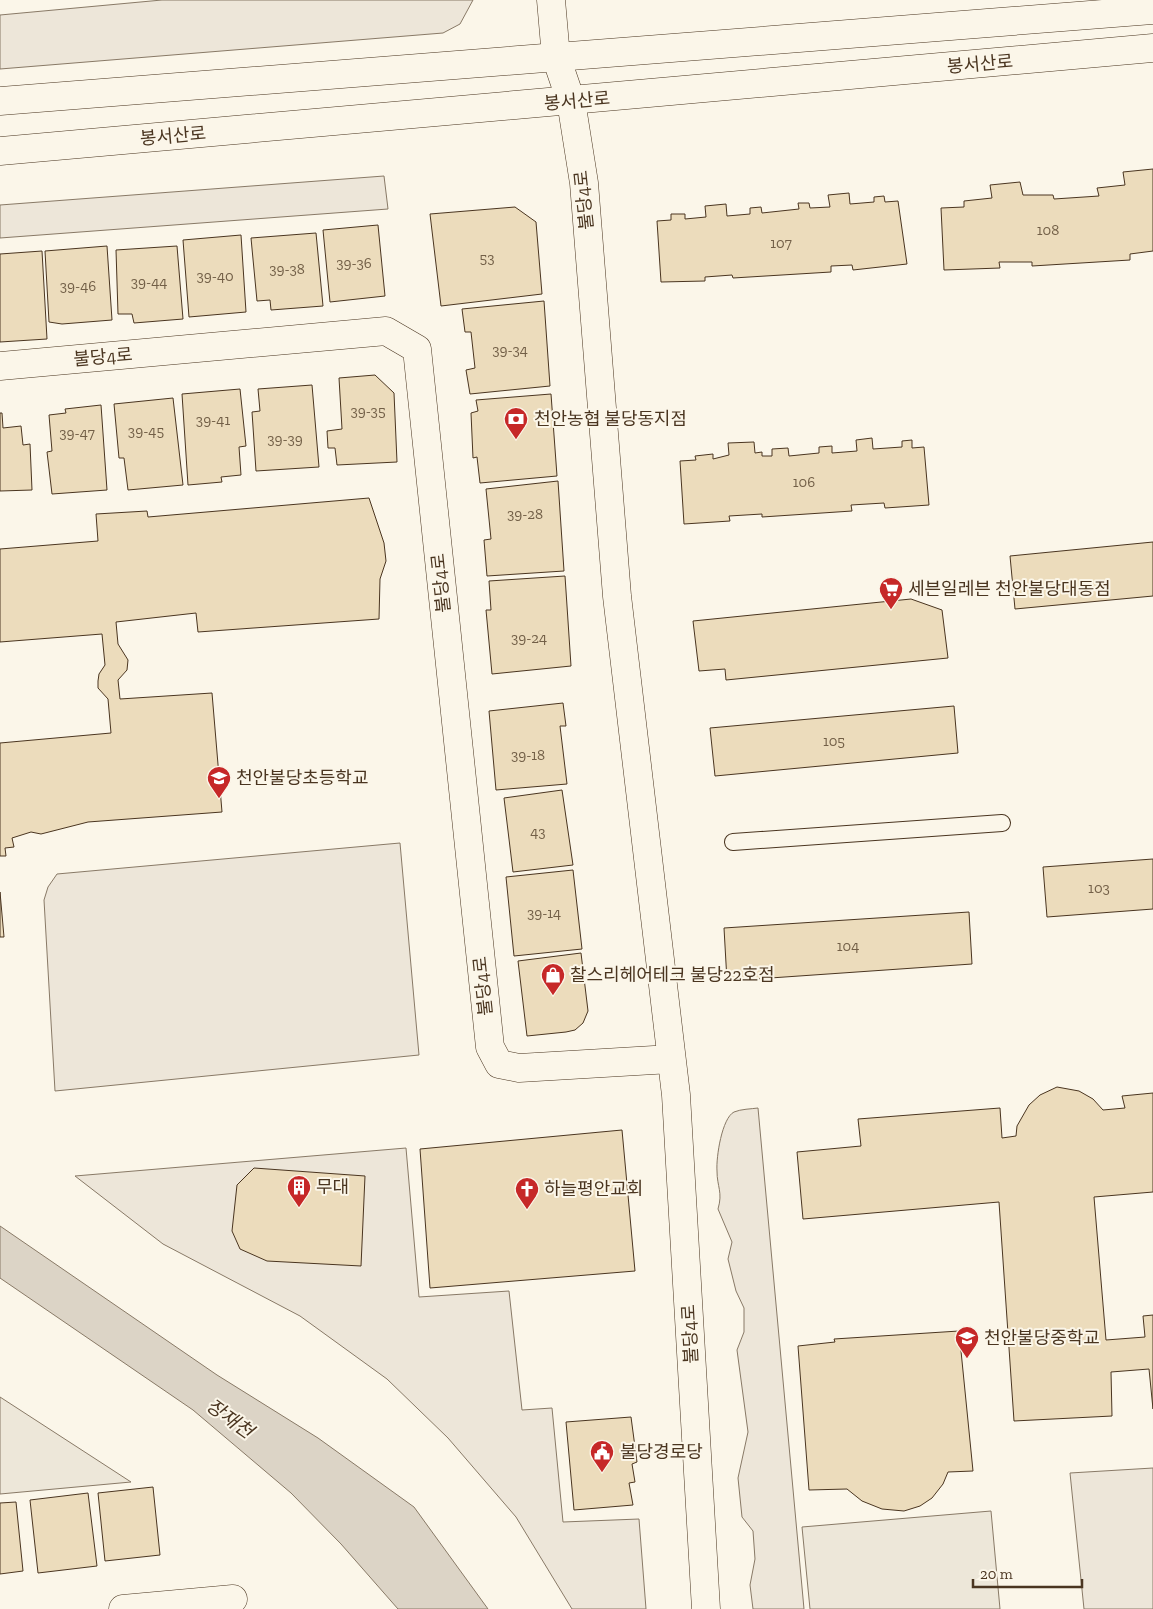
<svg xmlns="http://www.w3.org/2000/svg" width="1153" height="1609" viewBox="0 0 1153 1609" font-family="'Zilla Slab','Noto Sans KR',serif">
  <rect width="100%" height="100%" fill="#fbf6e9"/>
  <g fill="#ede6d9" stroke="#887966">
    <polygon points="162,0 473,0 460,24 443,33 0,69 0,15"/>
    <polygon points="384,176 388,209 0,238 0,205"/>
    <polygon points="400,843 419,1055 55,1091 44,900 48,887 57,874"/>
    <path d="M758,1108l46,501h-51l-3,-24 5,-26 -2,-28 -11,-14 -4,-39 10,-46 -11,-82 7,-18v-24l-8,-17 -8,-32 4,-17 -14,-33c5,-17 -1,-22 -1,-38 -1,-14 5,-53 17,-59 7,-3 17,-3 24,-4z"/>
    <polygon points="406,1148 419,1297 509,1291 522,1410 552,1408 563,1522 639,1519 646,1609 572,1609 516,1517 448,1438 387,1379 300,1316 163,1244 75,1176"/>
    <polygon points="1153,1468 1153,1609 1084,1609 1070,1473"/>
  </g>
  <g fill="#ede7d9" stroke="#887966">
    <polygon points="0,1397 111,1469 131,1482 0,1494"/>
    <polygon points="991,1511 1000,1609 810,1609 802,1527"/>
  </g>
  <polygon fill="#dcd4c6" stroke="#887966" points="0,1226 217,1375 318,1438 414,1507 488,1609 398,1609 341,1544 291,1493 193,1410 0,1278"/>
  <g fill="#ecdcbc" stroke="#4a3520">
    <polygon points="1153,169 1153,251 1130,254 1130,260 1032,266 1032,262 999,262 1000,268 944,270 941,208 964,207 964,201 992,198 990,185 1020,182 1023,195 1053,195 1054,199 1099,196 1097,188 1125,185 1123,172"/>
    <polygon points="849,193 850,204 874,202 874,197 884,196 885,202 898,201 907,264 853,270 852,265 831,266 831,272 733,278 732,275 705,277 705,281 661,282 657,221 671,220 671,214 685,214 685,219 706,217 705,206 726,204 727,216 750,214 750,208 761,207 762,213 799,209 798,203 809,203 810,208 830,207 828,195"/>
    <polygon points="515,207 536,222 542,294 441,306 430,214"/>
    <polygon points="378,225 385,296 330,302 323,230"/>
    <polygon points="316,233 323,306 271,310 270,300 257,301 251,238"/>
    <polygon points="241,235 246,312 189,317 183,240"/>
    <polygon points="107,246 112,320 62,324 49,322 45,251"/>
    <polygon points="177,246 183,319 134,323 132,314 118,314 116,250"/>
    <polygon points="42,251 47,339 0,342 0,254"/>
    <polygon points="544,301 550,386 470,394 466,370 475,368 471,332 465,332 462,309"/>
    <polygon points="375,375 394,393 397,462 337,465 335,448 328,448 327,431 342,429 339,378"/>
    <polygon points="312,385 319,467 256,471 252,412 260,411 258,389"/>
    <polygon points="240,389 246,446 239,447 241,475 221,477 222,482 188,485 182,394"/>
    <polygon points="551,394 557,476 480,483 477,457 473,458 471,413 478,411 476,400"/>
    <polygon points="173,398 183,485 128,490 124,458 119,458 114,404"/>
    <polygon points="101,405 107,490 52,494 47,452 52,451 49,415 66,413 65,409"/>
    <polygon points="0,413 2,413 3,428 21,426 23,445 30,444 32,490 0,491"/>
    <polygon points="872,438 873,449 902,447 902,441 912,440 912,448 924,447 929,505 885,508 884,503 851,505 852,511 762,517 762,514 729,516 730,521 684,524 680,461 696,460 695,456 713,454 713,459 729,455 728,443 754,442 755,453 762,452 762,456 772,456 772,449 788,448 789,456 819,453 819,447 832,446 832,453 857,451 856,440"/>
    <polygon points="558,481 564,571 487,576 484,540 491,539 486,489"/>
    <polygon points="369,498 384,543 386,561 380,579 379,619 198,632 196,613 116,622 118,644 128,660 127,670 118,680 120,699 212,693 222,812 88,822 41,834 31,832 12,838 14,847 5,848 6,856 0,856 0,743 111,733 108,699 98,688 98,681 99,674 105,665 102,634 0,642 0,549 98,541 96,514 147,511 148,517"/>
    <polygon points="1153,542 1153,596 1015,609 1010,556"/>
    <polygon points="565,576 571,666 492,674 486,610 491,610 489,581"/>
    <polygon points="911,599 942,610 948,658 726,680 725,669 699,671 693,621"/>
    <polygon points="563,703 566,726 560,726 567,784 496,790 489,711"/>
    <polygon points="954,706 958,753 715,776 710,728"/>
    <polygon points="562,790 573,865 513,872 504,798"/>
    <polygon points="1153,859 1153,909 1047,917 1043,867"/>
    <polygon points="573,870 582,949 514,956 506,877"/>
    <polygon points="0,892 4,937 0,937"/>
    <polygon points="969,912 972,964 727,981 724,928"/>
    <polygon points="581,953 588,1011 583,1023 575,1030 566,1032 527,1036 518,961"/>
    <polygon points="1057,1087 1079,1091 1093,1099 1103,1110 1125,1108 1122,1096 1153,1093 1153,1192 1094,1197 1106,1340 1145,1337 1143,1316 1153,1315 1153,1409 1149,1369 1111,1372 1112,1416 1014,1421 999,1202 803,1219 797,1152 861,1146 858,1119 1000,1108 1002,1138 1016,1136 1017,1126 1029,1105 1040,1095"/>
    <polygon points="622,1130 635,1271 430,1288 420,1149"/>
    <polygon points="254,1168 365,1176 361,1266 267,1261 240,1249 232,1231 237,1185"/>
    <polygon points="959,1331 973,1471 948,1472 943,1484 932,1498 920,1506 904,1511 882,1509 862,1501 847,1489 809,1490 798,1346 835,1342 834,1339"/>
    <polygon points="631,1417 637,1462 632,1464 635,1482 629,1483 633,1505 574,1510 566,1422"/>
    <polygon points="153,1487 160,1555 105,1561 98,1493"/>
    <polygon points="88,1493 97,1566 38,1573 30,1500"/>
    <polygon points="16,1502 23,1571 0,1574 0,1503"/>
  </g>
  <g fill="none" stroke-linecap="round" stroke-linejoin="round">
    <g stroke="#4a3520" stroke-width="18">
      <polyline id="lane" points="733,842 1002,823"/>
    </g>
    <g stroke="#4a3520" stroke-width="29">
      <g id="street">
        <polyline points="0,366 386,331 417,349 490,1047 499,1064 519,1068 671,1059"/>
        <polyline points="123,1609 233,1599"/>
      </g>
    </g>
    <g stroke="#4a3520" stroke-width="29">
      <g id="secondary">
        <polyline points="551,0 556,57 571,101 584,183 617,596 676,1095 706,1609"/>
        <polyline points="0,101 1153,10"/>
        <polyline points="0,151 1153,48"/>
      </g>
    </g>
    <use href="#lane" stroke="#fbf6e9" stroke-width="16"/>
    <use href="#street" stroke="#fbf6e9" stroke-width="28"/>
    <use href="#secondary" stroke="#fbf6e9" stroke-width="28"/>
  </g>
  <defs>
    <g id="bank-pin" transform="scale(1.25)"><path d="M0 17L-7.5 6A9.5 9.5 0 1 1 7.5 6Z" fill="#c62828" stroke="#fbf6e9"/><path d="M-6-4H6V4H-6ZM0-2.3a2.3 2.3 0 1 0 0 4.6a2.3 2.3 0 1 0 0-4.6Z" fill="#fff"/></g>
    <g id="supermarket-pin" transform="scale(1.25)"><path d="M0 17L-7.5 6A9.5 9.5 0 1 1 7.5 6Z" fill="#c62828" stroke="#fbf6e9"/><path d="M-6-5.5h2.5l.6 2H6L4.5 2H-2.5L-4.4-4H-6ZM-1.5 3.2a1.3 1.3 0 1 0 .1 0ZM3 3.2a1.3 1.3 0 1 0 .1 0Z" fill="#fff"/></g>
    <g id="school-pin" transform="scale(1.25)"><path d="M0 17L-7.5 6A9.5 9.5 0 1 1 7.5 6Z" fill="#c62828" stroke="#fbf6e9"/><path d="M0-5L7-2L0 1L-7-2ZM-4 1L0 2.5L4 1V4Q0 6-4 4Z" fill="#fff"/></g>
    <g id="shop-pin" transform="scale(1.25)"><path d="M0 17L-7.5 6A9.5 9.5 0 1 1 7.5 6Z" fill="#c62828" stroke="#fbf6e9"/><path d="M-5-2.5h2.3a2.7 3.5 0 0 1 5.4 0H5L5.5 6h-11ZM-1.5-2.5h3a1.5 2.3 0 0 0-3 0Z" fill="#fff"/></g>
    <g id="building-pin" transform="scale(1.25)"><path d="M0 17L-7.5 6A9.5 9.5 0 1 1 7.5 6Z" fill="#c62828" stroke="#fbf6e9"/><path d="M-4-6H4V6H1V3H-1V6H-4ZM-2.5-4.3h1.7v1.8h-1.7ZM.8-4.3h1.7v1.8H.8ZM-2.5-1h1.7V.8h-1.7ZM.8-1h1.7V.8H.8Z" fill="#fff"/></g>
    <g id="church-pin" transform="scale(1.25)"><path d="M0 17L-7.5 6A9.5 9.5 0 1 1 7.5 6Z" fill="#c62828" stroke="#fbf6e9"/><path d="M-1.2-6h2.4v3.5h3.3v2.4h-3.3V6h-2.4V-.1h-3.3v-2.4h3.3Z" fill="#fff"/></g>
    <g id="civic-pin" transform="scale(1.25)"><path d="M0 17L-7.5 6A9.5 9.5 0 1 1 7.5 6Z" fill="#c62828" stroke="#fbf6e9"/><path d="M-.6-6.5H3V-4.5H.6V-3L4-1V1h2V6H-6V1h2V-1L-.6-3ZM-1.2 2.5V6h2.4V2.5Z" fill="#fff"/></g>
  </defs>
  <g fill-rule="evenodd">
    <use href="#bank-pin" x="516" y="419"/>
    <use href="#supermarket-pin" x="891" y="589"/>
    <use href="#school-pin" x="219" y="778"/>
    <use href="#shop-pin" x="553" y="975"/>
    <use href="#building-pin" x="299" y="1187"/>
    <use href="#church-pin" x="527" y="1189"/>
    <use href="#school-pin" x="967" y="1338"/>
    <use href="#civic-pin" x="602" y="1452"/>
  </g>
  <g text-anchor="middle" stroke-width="4" stroke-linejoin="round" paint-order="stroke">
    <g font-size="15" fill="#725f47">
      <text x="1048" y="235">108</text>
      <text x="781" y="248">107</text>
      <text x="487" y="263">53</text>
      <text x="354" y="268">39-36</text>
      <text x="287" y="274">39-38</text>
      <text x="215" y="281">39-40</text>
      <text x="149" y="287">39-44</text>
      <text x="78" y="291">39-46</text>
      <text x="510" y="355">39-34</text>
      <text x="368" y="416">39-35</text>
      <text x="213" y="425">39-41</text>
      <text x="146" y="436">39-45</text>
      <text x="77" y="438">39-47</text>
      <text x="285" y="444">39-39</text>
      <text x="804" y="487">106</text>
      <text x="525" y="519">39-28</text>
      <text x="529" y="643">39-24</text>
      <text x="834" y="746">105</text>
      <text x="528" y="760">39-18</text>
      <text x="538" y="837">43</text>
      <text x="1099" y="893">103</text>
      <text x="544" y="918">39-14</text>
      <text x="848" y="951">104</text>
    </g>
    <g font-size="18" fill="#4a3520" stroke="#fbf6e9">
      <text transform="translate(980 64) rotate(-5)" y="6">봉서산로</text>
      <text transform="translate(577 101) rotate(-5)" y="6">봉서산로</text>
      <text transform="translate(173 136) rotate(-5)" y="6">봉서산로</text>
      <text transform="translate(584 200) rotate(-96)" y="6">불당4로</text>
      <text transform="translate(103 357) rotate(-5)" y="6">불당4로</text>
      <text transform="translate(441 583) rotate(-96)" y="6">불당4로</text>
      <text transform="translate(483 986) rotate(-96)" y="6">불당4로</text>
      <text transform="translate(690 1334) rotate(-93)" y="6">불당4로</text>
    </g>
    <g font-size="18" fill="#4a3520" stroke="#fbf6e9" text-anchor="start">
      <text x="534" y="425">천안농협 불당동지점</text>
      <text x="908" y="595">세븐일레븐 천안불당대동점</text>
      <text x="236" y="784">천안불당초등학교</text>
      <text x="570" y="981">찰스리헤어테크 불당22호점</text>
      <text x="316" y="1193">무대</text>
      <text x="544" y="1195">하늘평안교회</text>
      <text x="984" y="1344">천안불당중학교</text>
      <text x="620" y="1458">불당경로당</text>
    </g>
    <g font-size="19" font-style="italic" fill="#4a3520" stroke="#fbf6e9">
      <text transform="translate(230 1418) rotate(36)" y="7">장재천</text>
    </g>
  </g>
  <path d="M973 1579v8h109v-8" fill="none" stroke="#4a3520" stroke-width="2.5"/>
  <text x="980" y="1579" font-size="15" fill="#4a3520" stroke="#fbf6e9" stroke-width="4" paint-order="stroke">20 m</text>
</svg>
